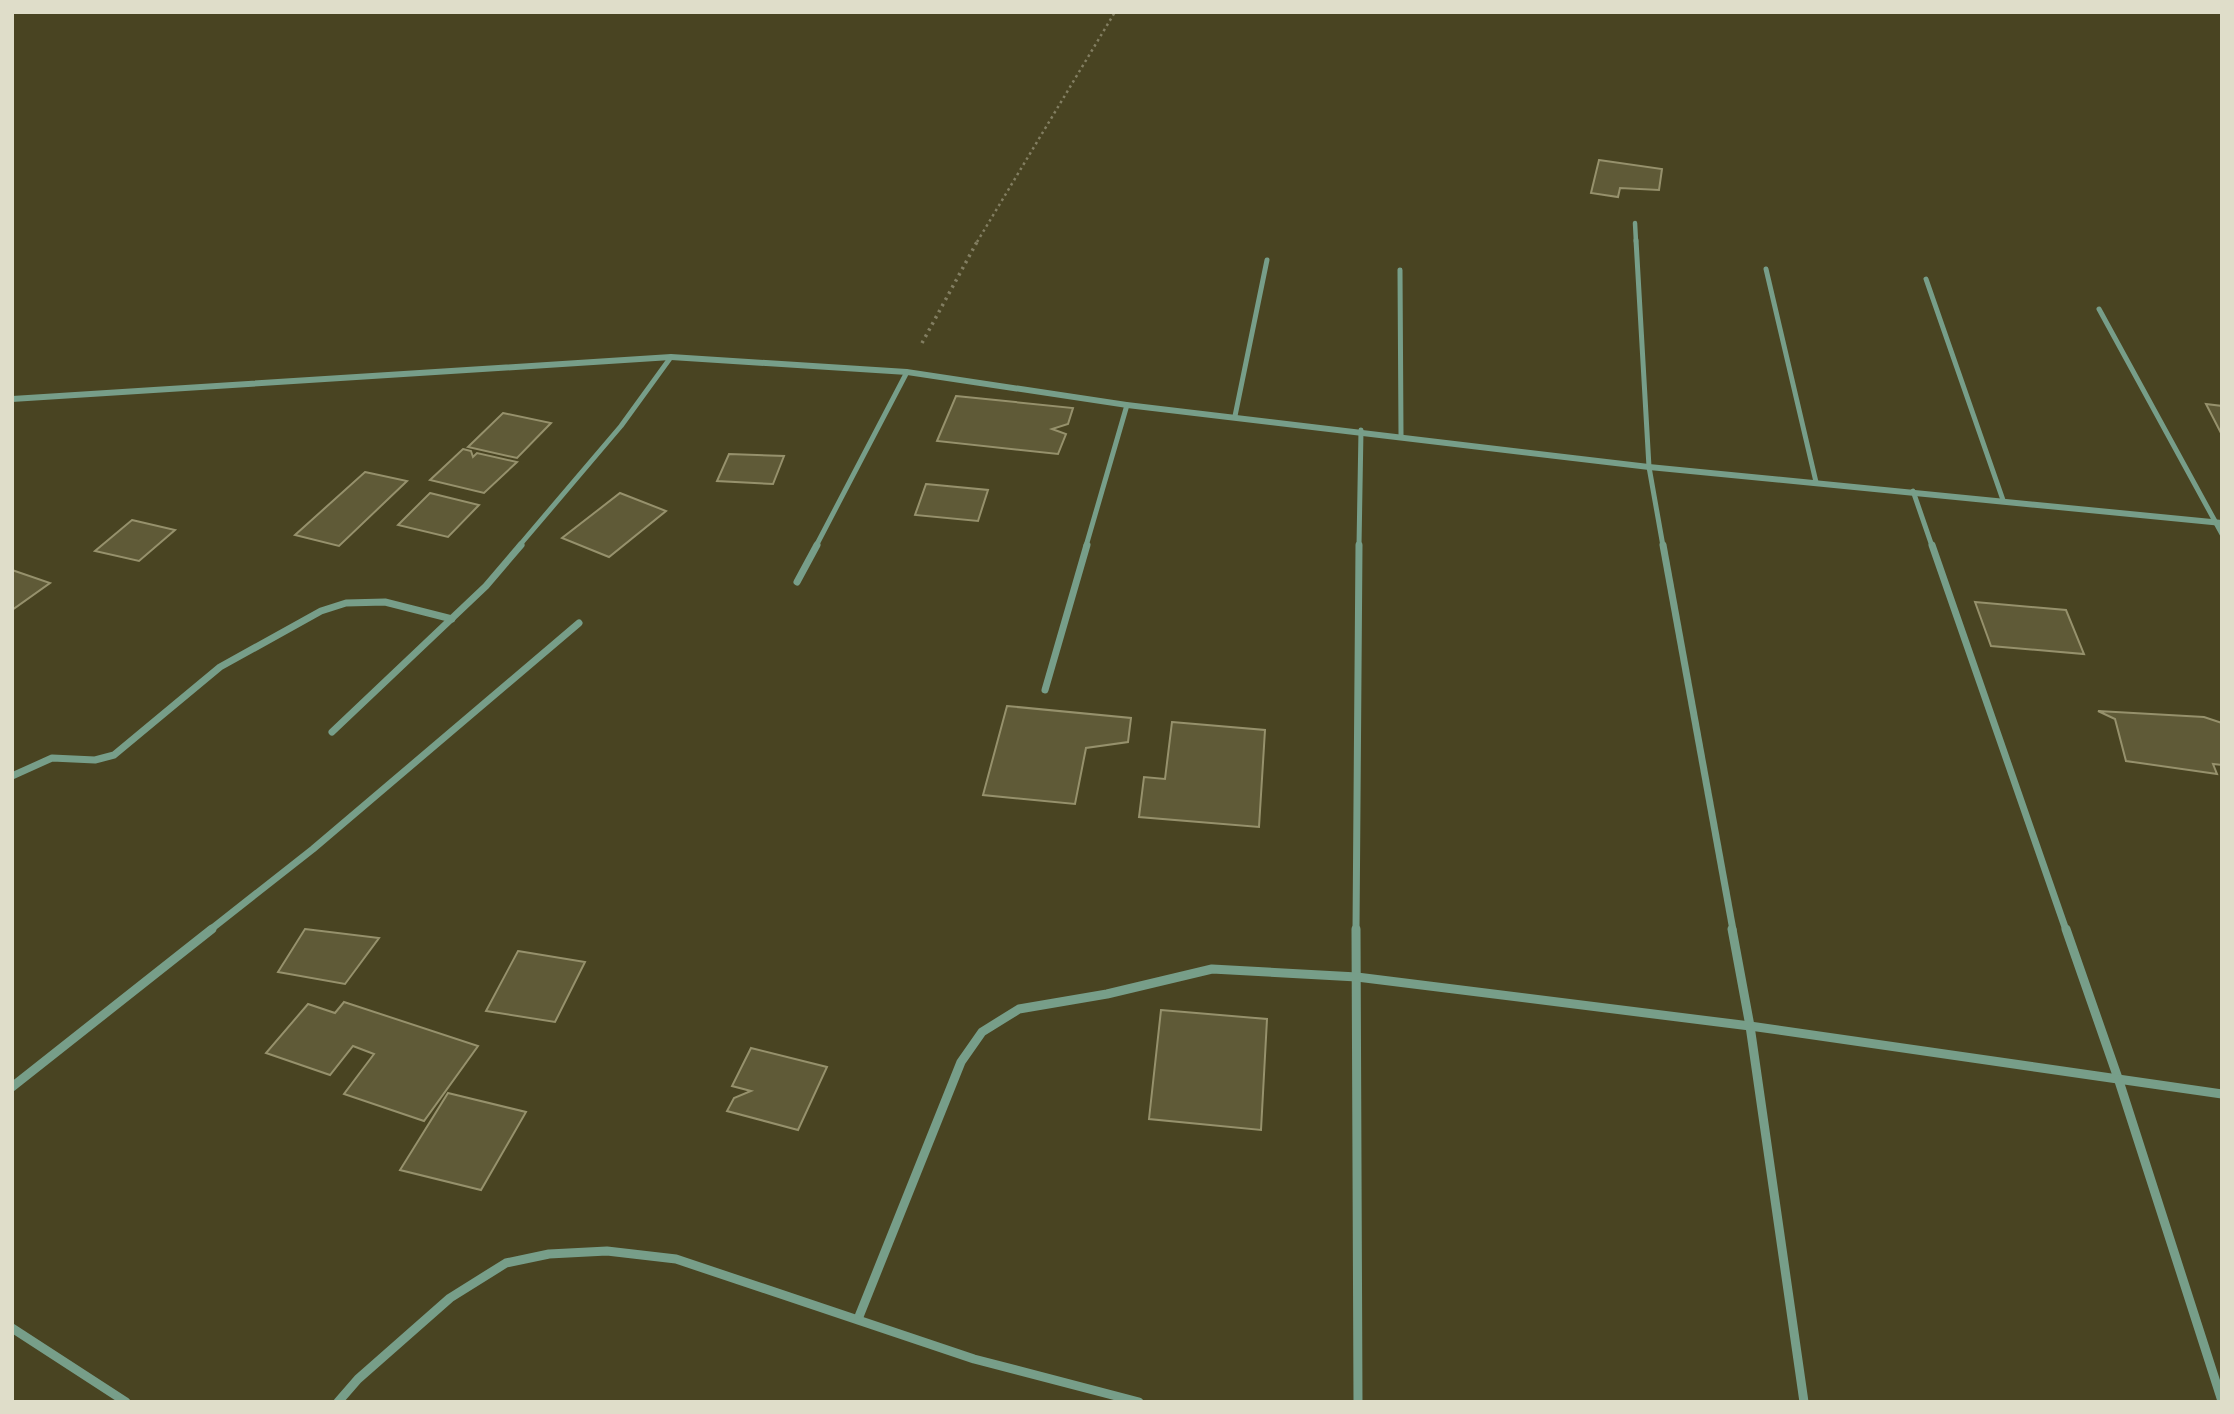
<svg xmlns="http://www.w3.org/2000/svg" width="2234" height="1414" viewBox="0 0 2234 1414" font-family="'Playfair Display',serif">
  <rect width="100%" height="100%" fill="#494422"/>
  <g fill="#5f5a37" stroke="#96916c" stroke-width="2">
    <polygon points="1599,160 1662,169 1659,190 1620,188 1618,197 1591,193"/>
    <polygon points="956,396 1073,408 1068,424 1052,429 1066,434 1058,454 937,441"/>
    <polygon points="2206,404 2222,406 2222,435"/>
    <polygon points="503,413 551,423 517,458 468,447"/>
    <polygon points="463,449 471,451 473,457 477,453 517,462 484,493 430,480"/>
    <polygon points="729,454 784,456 773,484 717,481"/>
    <polygon points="365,472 407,481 339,546 295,535"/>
    <polygon points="926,484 988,490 978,521 915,515"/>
    <polygon points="430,493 479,505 448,537 398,525"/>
    <polygon points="620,493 666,511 609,557 562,538"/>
    <polygon points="132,520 175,530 139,561 95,551"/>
    <polygon points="12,570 50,583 12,610"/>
    <polygon points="1975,602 2066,610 2084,654 1991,646"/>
    <polygon points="1007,706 1131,718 1128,742 1086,748 1075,804 983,795"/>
    <polygon points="2098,711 2204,717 2222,723 2222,765 2213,764 2217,774 2126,761 2115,719"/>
    <polygon points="1172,722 1265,730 1259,827 1139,817 1144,777 1165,779"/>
    <polygon points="305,929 379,938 345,984 278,972"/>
    <polygon points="518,951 585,962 555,1022 486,1011"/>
    <polygon points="344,1002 478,1046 424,1121 344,1094 374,1054 353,1046 330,1075 266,1053 308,1004 335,1013"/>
    <polygon points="1161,1010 1267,1019 1261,1130 1149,1119"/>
    <polygon points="751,1048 827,1067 798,1130 727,1111 734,1098 751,1091 732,1086"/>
    <polygon points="448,1093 526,1112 481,1190 400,1170"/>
  </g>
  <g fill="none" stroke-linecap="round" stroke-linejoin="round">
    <polyline stroke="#827e61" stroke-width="2.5" stroke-dasharray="2.5 3.5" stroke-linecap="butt" points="977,242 1115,12"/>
    <polyline stroke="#827e61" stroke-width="3.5" stroke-dasharray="2.5 4.5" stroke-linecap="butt" points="922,343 978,240"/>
    <polyline stroke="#779e89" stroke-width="4.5" points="1635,223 1636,242"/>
    <g stroke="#779e89" stroke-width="5">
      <polyline points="1636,240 1649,467 1663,546"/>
      <polyline points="1766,269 1816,482"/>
      <polyline points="1400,270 1401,435"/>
      <polyline points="1926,279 2003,500"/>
      <polyline points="2099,309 2222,534"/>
      <polyline points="1235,416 1267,260"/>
      <polyline points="1913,491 1932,546"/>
      <polyline points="519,546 621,426 671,357"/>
      <polyline points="816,546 907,372"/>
      <polyline points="1086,546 1127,405"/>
      <polyline points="1359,546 1361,430"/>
    </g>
    <g stroke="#779e89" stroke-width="7">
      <polyline points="1663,545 1733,930"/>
      <polyline points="1932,545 2066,930"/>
      <polyline points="797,582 817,545"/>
      <polyline points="1045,690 1087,545"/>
      <polyline points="332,732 486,586 521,545"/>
      <polyline points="12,776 52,758 95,760 114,755 220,667 321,611 346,603 385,602 452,619"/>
      <polyline points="210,930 313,849 579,623"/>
      <polyline points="1356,930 1359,545"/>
    </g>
    <g stroke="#779e89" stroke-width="9">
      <polyline points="1356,929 1358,1402"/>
      <polyline points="1732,929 1750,1026 1804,1402"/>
      <polyline points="2066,929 2119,1081 2222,1401"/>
      <polyline points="12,1087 212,929"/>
      <polyline points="858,1319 961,1062 982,1032 1019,1009 1107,994 1212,969 1357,977 1750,1026 2222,1094"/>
      <polyline points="12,1328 126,1402"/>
      <polyline points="338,1402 358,1379 450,1298 506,1263 549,1254 607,1251 676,1259 974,1359 1139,1402"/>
    </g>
    <polygon fill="#779e89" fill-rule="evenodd" points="671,354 907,369 1127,402 1649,464 2222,520 2222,526 1649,470 1127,408 907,375 671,360 12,402 12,396"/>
  </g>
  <rect width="2234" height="1414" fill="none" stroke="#dfddc9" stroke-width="28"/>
</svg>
